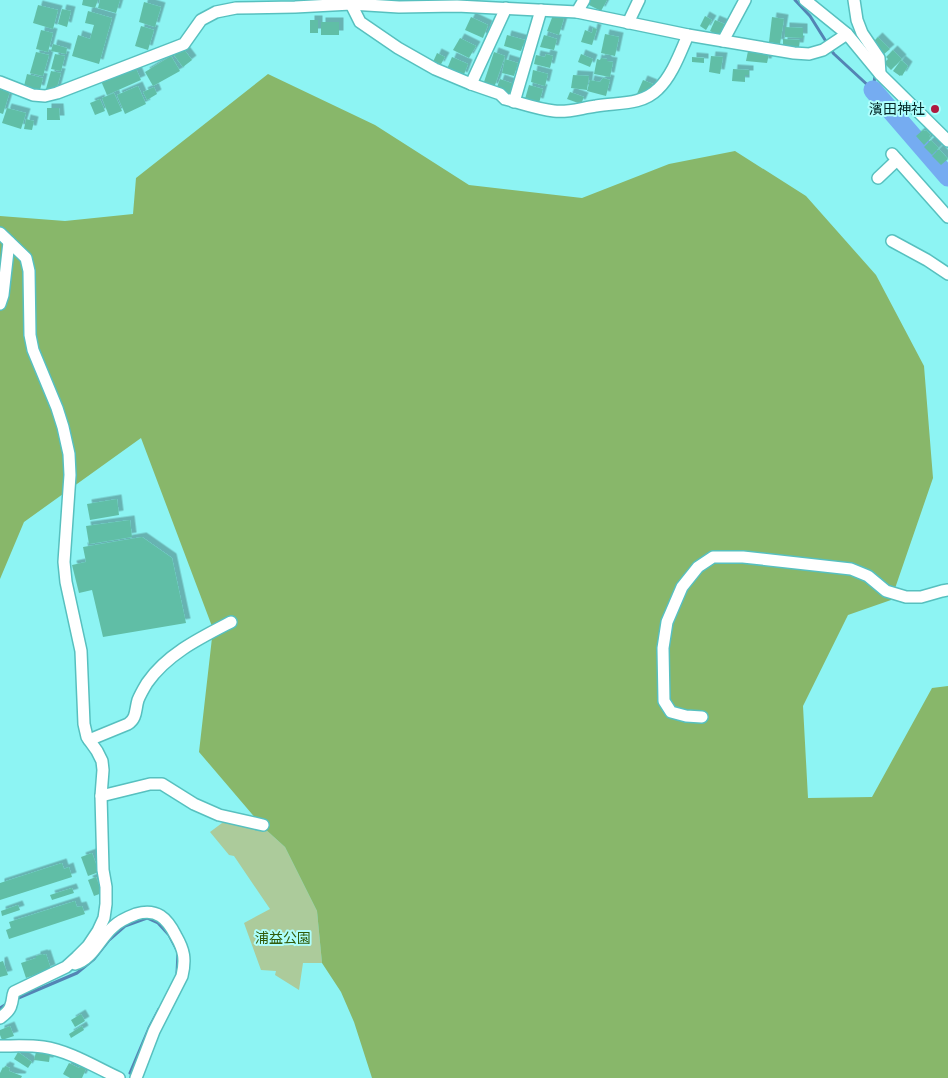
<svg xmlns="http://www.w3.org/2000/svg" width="948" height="1078" viewBox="0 0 948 1078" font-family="Ubuntu,'Noto Sans JP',sans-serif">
  <defs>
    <filter id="shadow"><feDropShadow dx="4.5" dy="-4.5" stdDeviation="0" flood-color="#0004"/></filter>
  </defs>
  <rect width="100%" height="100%" fill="#8df4f3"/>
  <polygon fill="#accb9b" points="226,820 264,828 285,847 317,911 322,963 303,963 299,990 275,975 276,971 261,970 244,923 270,909 234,856 229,855 210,832"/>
  <polygon fill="#88b76a" points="268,74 375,125 469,185 582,198 669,164 735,151 806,196 876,275 924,366 933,478 891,600 848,615 803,706 808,798 872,797 932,688 948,686 948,1078 372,1078 354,1022 341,992 322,963 317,911 285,847 264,828 199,752 213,629 141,438 24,522 0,579 0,216 65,221 133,214 136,178"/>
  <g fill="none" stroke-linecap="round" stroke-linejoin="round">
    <g stroke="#5384b4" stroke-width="3">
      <polyline points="795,0 810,16 827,43"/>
      <polyline points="830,49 834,54 873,90"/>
      <polyline points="873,89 875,76"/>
      <polyline points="16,999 77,973 94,959 109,940 125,926 147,918 158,923 169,935 178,952 177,973"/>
      <polyline points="0,1008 8,1003"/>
      <polyline points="130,1073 149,1028 159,1009"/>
    </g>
    <polyline stroke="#75acf1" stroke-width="19" points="873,90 948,177"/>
  </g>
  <g fill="#61bea6" filter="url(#shadow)">
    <polygon points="83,0 98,0 95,8 82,5"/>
    <polygon points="100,0 120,0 116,13 98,8"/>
    <polygon points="589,0 607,0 601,11 587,4"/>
    <polygon points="144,2 161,7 155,27 139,22"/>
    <polygon points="38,5 58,10 53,29 33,23"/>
    <polygon points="62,9 71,11 67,27 58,24"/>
    <polygon points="88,11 112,18 99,64 72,56 78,35 90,39 94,25 85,23"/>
    <polygon points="553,15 564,18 559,35 547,31"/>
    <polygon points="705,16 712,20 706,30 700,26"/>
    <polygon points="471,17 488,25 483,38 465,30"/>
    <polygon points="772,17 784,19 780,44 769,42"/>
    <rect x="310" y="20" width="8" height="13"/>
    <polygon points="715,20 727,25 721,37 710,31"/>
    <rect x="321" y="22" width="18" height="13"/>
    <polygon points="141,26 154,30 148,50 135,46"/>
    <polygon points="785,27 803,28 803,38 785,37"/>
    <polygon points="593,28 597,29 592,45 581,42 585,30 592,33"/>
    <polygon points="41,30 53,33 48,52 36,49"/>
    <polygon points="605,34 619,37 615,56 601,53"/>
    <polygon points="507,35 525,40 521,51 504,46"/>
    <polygon points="544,35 557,39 554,50 540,47"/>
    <polygon points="878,37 890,49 883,55 872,43"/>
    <polygon points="460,38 476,46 469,58 453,50"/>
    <polygon points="783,39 800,40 799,47 783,46"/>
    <polygon points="53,44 67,48 66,54 51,51"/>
    <polygon points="183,48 192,60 183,67 174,55"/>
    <polygon points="893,50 902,59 891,70 884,63 888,59 886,57"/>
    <polygon points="748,51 769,54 767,63 746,61"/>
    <polygon points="36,52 49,55 43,76 30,73"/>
    <polygon points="494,52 505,56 494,88 483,85"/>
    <polygon points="437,53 445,57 440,66 433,62"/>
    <polygon points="55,54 65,56 61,71 51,69"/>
    <polygon points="546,54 553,56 550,68 534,64 536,55 545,57"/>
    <polygon points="581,54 593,59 590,67 578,62"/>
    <polygon points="171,56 180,71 153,86 145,72"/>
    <polygon points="711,56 723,57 720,74 709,72"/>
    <polygon points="452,57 468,64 463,77 447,69"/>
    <polygon points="692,57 704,58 704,63 692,62"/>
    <polygon points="601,58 607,59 607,61 613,62 610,77 594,74 597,59 600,60"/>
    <polygon points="505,59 518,63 514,76 502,73"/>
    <polygon points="901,60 908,66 902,76 901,75 900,76 893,71"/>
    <polygon points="135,66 141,80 107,95 101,81"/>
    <polygon points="733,69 749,70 749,75 745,75 745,82 732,81"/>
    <polygon points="533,70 548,74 545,86 531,82"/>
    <polygon points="51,71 61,73 56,91 46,89"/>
    <polygon points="27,74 43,78 40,90 24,86"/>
    <polygon points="573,75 589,76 587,90 571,88"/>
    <polygon points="603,78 610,80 606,96 587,91 590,80 600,82"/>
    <polygon points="500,79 514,84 510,95 496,90"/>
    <polygon points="643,80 653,84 649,91 646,90 643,98 636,96"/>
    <polygon points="529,85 543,89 539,103 525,99"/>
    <polygon points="138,86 146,104 125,114 117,95"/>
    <polygon points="154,87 157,94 147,100 143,92"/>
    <polygon points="0,88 10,91 3,114 0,113"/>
    <polygon points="570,92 584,97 581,104 567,99"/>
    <polygon points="114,93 122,111 109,116 102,98"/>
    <polygon points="100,99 105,111 95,115 90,103"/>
    <polygon points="7,108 26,113 21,129 2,123"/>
    <polygon points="47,108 59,108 60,120 47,120"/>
    <polygon points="26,119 34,121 32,130 24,129"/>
    <polygon points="923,130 925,131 926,130 931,135 929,136 931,138 924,145 916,136"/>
    <polygon points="931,140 939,148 932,155 924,147"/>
    <polygon points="939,149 948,159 941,165 932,156"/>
    <polygon points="117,499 119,515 90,520 87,504"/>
    <polygon points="130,520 132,537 89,544 86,526"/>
    <polygon points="142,537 172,558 186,623 103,637 92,590 79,593 72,565 86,562 83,547"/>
    <polygon points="92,853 99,872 88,876 81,857"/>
    <polygon points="62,863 64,869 69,867 72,877 0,900 0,883"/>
    <polygon points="96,877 102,893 94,896 88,880"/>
    <polygon points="72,888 74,893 52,900 50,895"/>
    <polygon points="75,901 77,907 82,906 85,914 9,939 6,930 11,928 9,922"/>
    <polygon points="18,905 20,910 2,916 1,911"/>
    <polygon points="43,954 44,955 46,954 51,969 26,978 21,963 36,958 36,956"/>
    <polygon points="3,961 8,975 0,977 0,962"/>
    <polygon points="81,1014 85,1021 75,1027 71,1020"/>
    <polygon points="10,1026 14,1036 2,1040 0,1035 0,1030"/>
    <polygon points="82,1026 84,1030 71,1038 69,1034"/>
    <polygon points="18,1052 32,1062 28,1068 14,1059"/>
    <polygon points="36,1052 50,1055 49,1062 34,1060"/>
    <polygon points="69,1063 79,1068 80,1066 86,1069 82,1078 70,1078 63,1074"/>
    <polygon points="5,1066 10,1068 9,1071 22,1076 21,1078 0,1078 0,1073 3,1067 4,1068"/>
  </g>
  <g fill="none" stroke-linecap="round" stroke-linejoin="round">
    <g stroke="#57c0bf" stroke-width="14">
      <g id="minor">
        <path d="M350,0l1,4 9,18 38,26 37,21 36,15 29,10 5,5c16,4 32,10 49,12 14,2 27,-3 42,-5 21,-4 45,0 62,-17 14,-13 22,-36 30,-54"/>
        <polyline points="805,0 847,34 880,74 948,141"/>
        <polyline points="854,0 857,20 862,33 879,58 880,74"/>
        <polyline points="577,12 584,0"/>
        <polyline points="628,23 639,0"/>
        <polyline points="723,41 745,0"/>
        <polyline points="0,82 33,95 45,96 57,93 184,44 201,20 216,12 236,8 295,7 351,4 399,7 457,6 577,12 688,35 794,53 809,54 823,50 847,34"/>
        <polyline points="471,84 506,8"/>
        <polyline points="514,102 541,10"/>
        <polyline points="892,154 948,217"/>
        <polyline points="878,178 897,160"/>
        <path d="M0,233l26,25 3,13 1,64 3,15 24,58 6,19 6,27 1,21 -6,87 2,20 15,69 3,73 3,13 10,14 5,10 1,9 -2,26 2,74 3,17v17l-2,14 -6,13 -10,15 -11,11 -11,10 -52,25c-2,5 -1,8 -3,13 -1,6 -7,10 -11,13"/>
        <polyline points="892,241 927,260 948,274"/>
        <polyline points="0,304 3,295 9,242"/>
        <polyline points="702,717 686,716 671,712 664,701 663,648 667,622 682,587 698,567 713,557 743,557 851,569 868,576 886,591 906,597 921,597 942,591 948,590"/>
        <path d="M89,740l39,-16c9,-6 7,-14 10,-24 2,-5 6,-12 9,-17 20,-29 53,-45 84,-61"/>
        <polyline points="101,796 150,784 162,784 194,804 219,815 263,825"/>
        <path d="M75,964c18,-5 24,-25 38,-37 6,-6 15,-10 23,-13 21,-6 31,4 40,22 8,14 10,23 6,40l-28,55 -18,47"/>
        <path d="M0,1046c14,0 29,-1 43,1 27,4 52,20 76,31"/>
      </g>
    </g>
    <use href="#minor" stroke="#fff" stroke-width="11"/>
  </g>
  <circle fill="#ae193f" stroke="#aefefc" stroke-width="2" cx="935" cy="109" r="5"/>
  <g text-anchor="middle" stroke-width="4" stroke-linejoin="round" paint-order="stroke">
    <g font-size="14" fill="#042727" stroke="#aefefc" text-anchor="end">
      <text x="925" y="114">濱田神社</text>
    </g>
    <g font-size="14" fill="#315b09" stroke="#aefefc">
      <text x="283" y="943">浦益公園</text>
    </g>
  </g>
</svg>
